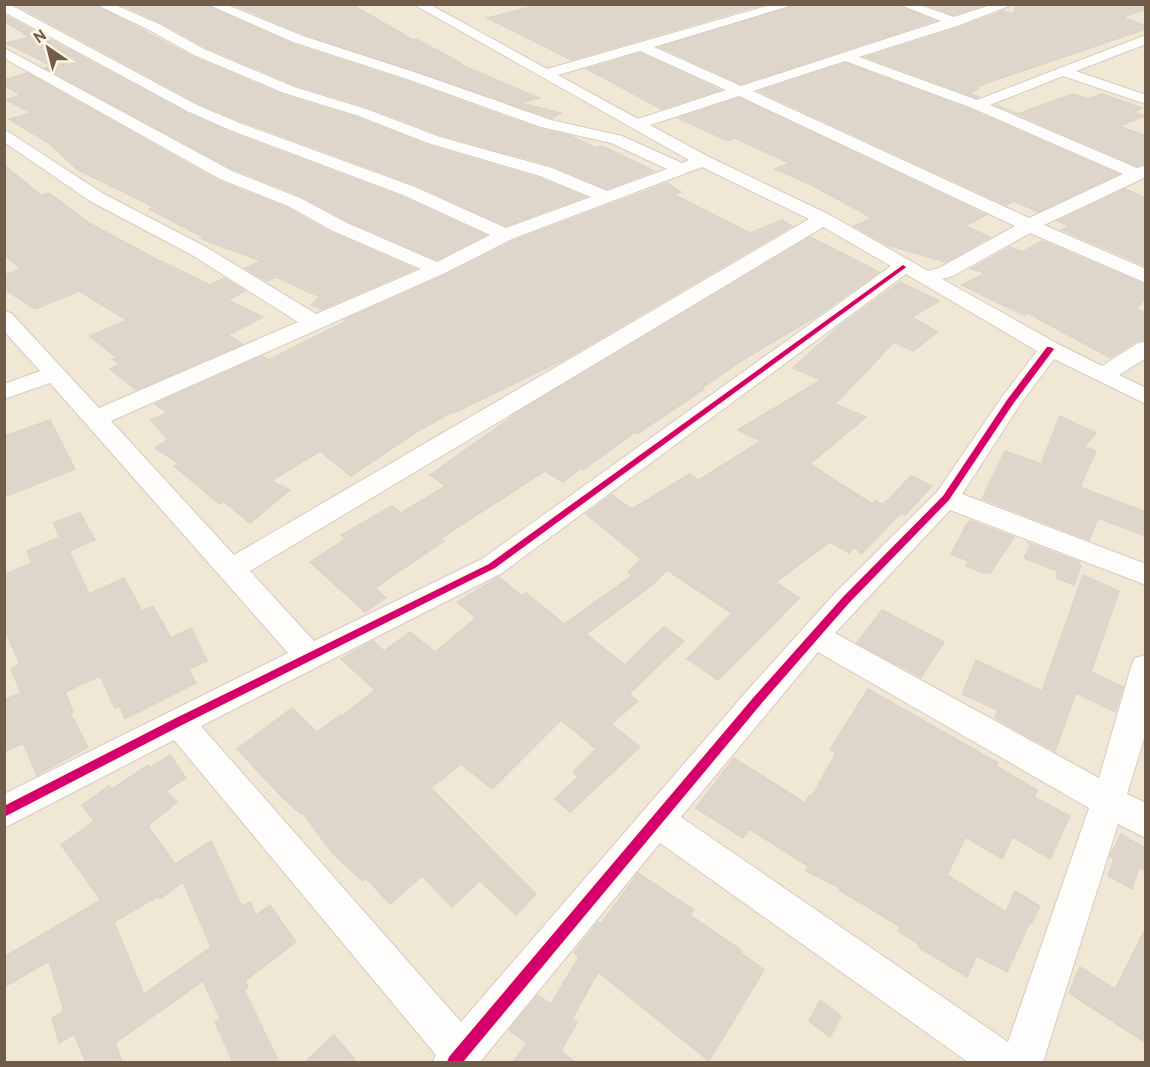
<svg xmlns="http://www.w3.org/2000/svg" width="1150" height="1067" viewBox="0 0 1150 1067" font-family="Overpass,sans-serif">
  <rect width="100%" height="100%" fill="#f5f0e5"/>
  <rect fill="#f0e8d5" x="5" y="5" width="1140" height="1057"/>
  <g fill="#ded6cb" stroke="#ddd4c8" stroke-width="1.5" fill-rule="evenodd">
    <polygon points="15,4 93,4 193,57 283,95 355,117 427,145 539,178 585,197 506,226 416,185 243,122 198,103"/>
    <polygon points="120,4 205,4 292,44 409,82 540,129 571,136 596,148 602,146 654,171 607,189 553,166 441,135 367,107 295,85 205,47 160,22"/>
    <polygon points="232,4 351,4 413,40 416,39 461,63 459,64 539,98 520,103 561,113 552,118 304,34"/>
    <polygon points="543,4 764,4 571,60 487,18"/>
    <polygon points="798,4 896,4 934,21 741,84 660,47"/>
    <polygon points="925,4 985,4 985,5 954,15"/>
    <polygon points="1016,4 1146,4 1146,9 1123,17 1146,26 1146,29 975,87 979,89 969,93 979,97 977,98 866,57 961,27 1003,11 1014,14"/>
    <polygon points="4,15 186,113 229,132 402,197 485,235 437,260 348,221 301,196 233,169 45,68 52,66 6,43 29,37 4,21"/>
    <polygon points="640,53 720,90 661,109 587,69"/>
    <polygon points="845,63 971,110 1118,174 1038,212 1014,201 1006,205 759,91"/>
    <polygon points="27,73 219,181 287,208 332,233 415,269 322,309 311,305 320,297 276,277 267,281 245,268 261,261 201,239 205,238 149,209 154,207 78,170 50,144 9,119 32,113 6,100 21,95 4,85 4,80"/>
    <polygon points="1072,94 1088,99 1102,94 1142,108 1134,112 1145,116 1119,126 1146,136 1146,163 1137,166 996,105 1018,114"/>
    <polygon points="739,98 986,215 965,226 990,237 946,262 887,245 854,226 872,218 812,185 775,169 789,163 735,138 728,141 678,118"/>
    <polygon points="4,165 41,195 49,193 89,223 156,259 210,285 224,278 245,291 228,300 263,317 228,335 242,344 136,390 110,369 119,364 113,359 117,358 90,336 127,320 79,291 35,309 4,289 4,275 21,269 4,254"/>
    <polygon points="667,183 681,192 673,194 750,233 782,220 792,226 563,360 454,413 452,412 418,431 351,476 320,451 271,481 290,490 250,523 224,502 220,504 174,466 178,463 155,448 168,440 151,420 167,413 155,404 262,356 269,360 348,320 346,319 446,275 513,241"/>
    <polygon points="1125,189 1146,198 1146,266 1062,230 1069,226 1058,221"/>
    <polygon points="810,237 879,272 815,317 746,358 702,388 704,389 637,434 634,433 583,470 580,469 563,482 545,471 441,538 444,541 375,588 386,598 365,612 310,562 346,539 341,535 392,506 401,513 446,486 430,475 520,411"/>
    <polygon points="1042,241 1146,285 1146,298 1136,309 1146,313 1146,340 1137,341 1110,358 1028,313 1024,315 962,285 986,273 971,269 1010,247 1022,252"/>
    <polygon points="900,282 939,301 912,317 937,332 913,351 894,342 835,404 866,417 810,464 872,504 876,501 883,505 911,476 932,486 905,515 901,513 861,554 855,547 849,553 830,542 776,582 799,598 718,680 687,659 732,613 667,570 651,586 586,634 625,665 664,627 684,641 629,694 638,701 611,724 640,747 570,812 555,799 578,777 573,772 596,749 561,720 492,789 461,764 431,788 536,894 516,915 480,881 452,907 422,876 390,904 366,878 363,881 333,854 303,813 301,814 282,797 237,749 292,708 317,732 340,715 341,717 375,690 341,659 373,641 384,651 410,632 435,652 476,618 457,602 499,577 522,596 526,593 564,624 633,575 628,572 641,559 586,514 612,495 632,509 690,474 699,480 761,441 738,430 821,380 793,368 837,328"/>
    <polygon points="1060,416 1096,433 1084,447 1096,451 1080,487 1146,512 1146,536 1098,518 1089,540 982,499 1005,451 1041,464"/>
    <polygon points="50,420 75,469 4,497 4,436"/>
    <polygon points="80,513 95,540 69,551 89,594 124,578 142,611 153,606 171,638 191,628 207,661 189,669 196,683 125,719 120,706 115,708 100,676 65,692 73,712 70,713 88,747 37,775 23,743 4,752 4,700 21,693 11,669 20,664 4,629 5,574 32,563 27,551 60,537 53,523"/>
    <polygon points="971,521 1014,537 990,573 983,573 966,566 968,561 951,554 968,522"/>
    <polygon points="1026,542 1080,562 1079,565 1081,566 1074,585 1056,578 1058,571 1024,558 1031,544"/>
    <polygon points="1083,575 1119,591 1091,672 1123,687 1115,712 1076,693 1055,751 995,718 998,710 962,694 976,660 1042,691"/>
    <polygon points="882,610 944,642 921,677 857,643"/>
    <polygon points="868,689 998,763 996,766 1037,790 1034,797 1070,816 1050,859 1013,837 1002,859 966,837 947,875 1006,912 1015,891 1040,906 1032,923 1030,922 1007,972 977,956 967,977 918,947 919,944 898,931 901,927 839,890 840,888 806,871 808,866 749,829 743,838 696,808 734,758 805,803 810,795 812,796 836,753 830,750"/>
    <path d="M170,755l16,23 -20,13 11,11 -29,24 27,38 36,-23 31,65 8,-4 6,13 14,-10 26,37 -51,39 3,6 -4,3 35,72h-46l-18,-40 5,-4 -17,-37 -88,62 7,19h-36l-12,-28 -15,9 -7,-25 12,-7 -15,-50 -45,26v-30l97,-57 -40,-55 33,-24 -12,-16 27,-19 3,3 36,-24 2,3zM183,882l28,65 -67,47 -30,-72 44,-26 2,3z"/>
    <polygon points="1121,834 1146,849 1146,871 1139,867 1132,889 1108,876 1114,859 1110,856"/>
    <polygon points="638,873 694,910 690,915 741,950 740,952 764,970 709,1061 598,972 572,1019 577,1022 561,1051 575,1062 513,1062 527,1043 509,1030 538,995 551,1004 579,957 574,953 598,922 601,924"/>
    <polygon points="1146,927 1146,1043 1069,993 1080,967 1115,989"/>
    <polygon points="820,1000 841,1016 830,1037 809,1021"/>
    <polygon points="334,1035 357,1062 305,1062"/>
  </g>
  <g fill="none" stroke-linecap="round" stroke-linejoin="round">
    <g stroke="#d3ccc1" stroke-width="2">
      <path id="street" d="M4,4h5l188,101 45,19 173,63 91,41 85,-31 -51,-21 -112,-33 -72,-28 -72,-22 -90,-38 -45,-25 -54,-26h18l46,20 45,25 90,38 72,22 74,28 112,31 55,23 60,-22 -56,-26 -70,-16 -131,-47 -117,-38 -86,-38h18l78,32 117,38 131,46 71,16 60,27 7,-3 -276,-156h16l118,65 227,-65h22l-142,43 87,39 200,-65 -43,-17h19l37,13 40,-13h20l-54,21 -101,32 118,43 169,-65v9l-70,27 70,24v9l-83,-28 -73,29 147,63 9,-3v12l-102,48 102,44v14l-116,-50 -77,43 -11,3 116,65 44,22 36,-23 8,-1v16l-27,17 27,13v16l-92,-45 -35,47 -57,88 184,70v21l-196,-75 -115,123 264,145 32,-111 4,-9 11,-3v77l-19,62 19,9v35l-28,-14 -75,238h-75l-308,-219 -180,219h-47l3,-7 -262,-315 -170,88v-34l284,-141 -238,-270 -46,16v-15l36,-13 -36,-40v-20l7,2 88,95 199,-86 -106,-67 -102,-54 -86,-59v-13l98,64 104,54 110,67 105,-45 -88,-38 -45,-25 -68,-27 -216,-121v-10l228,123 68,27 47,25 90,39 53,-27 -87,-40 -173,-65 -43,-19 -183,-99zM640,51l86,39 -88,29 -80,-44zM845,61l127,47 151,66 -94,44 -276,-127zM739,96l276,130 -76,42 -11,3 -98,-56 -121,-58 -59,-32zM702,167l107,52 -575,336 -123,-134 334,-148 67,-34zM823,227l68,39 -409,293 -168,82 -64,-70zM906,274l131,77 -35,46 -65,95 -101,100 -90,100 -285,330 -260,-296 301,-153zM818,652l271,156 -81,234 -327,-225z"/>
    </g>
    <use href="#street" fill="#fefdfb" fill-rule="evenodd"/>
    <g stroke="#fff8e4" stroke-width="4">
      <g id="cycleway">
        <polygon points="903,265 906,267 905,268 495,568 182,725 4,817 4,806 174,719 489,564"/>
        <polygon points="1047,347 1050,347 1054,349 1013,404 949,500 849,603 761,704 463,1062 447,1062 449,1057 753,698 843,597 943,496 1007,400"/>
      </g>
    </g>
    <use href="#cycleway" fill="#d6006c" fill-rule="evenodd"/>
  </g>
  <rect width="1150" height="1067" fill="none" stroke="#705c48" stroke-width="12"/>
  <g transform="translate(48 48) rotate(325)" stroke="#fff8e4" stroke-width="4.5" paint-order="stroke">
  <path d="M0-4.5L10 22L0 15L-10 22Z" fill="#705c48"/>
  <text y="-9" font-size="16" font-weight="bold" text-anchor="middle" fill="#705c48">N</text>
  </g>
</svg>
